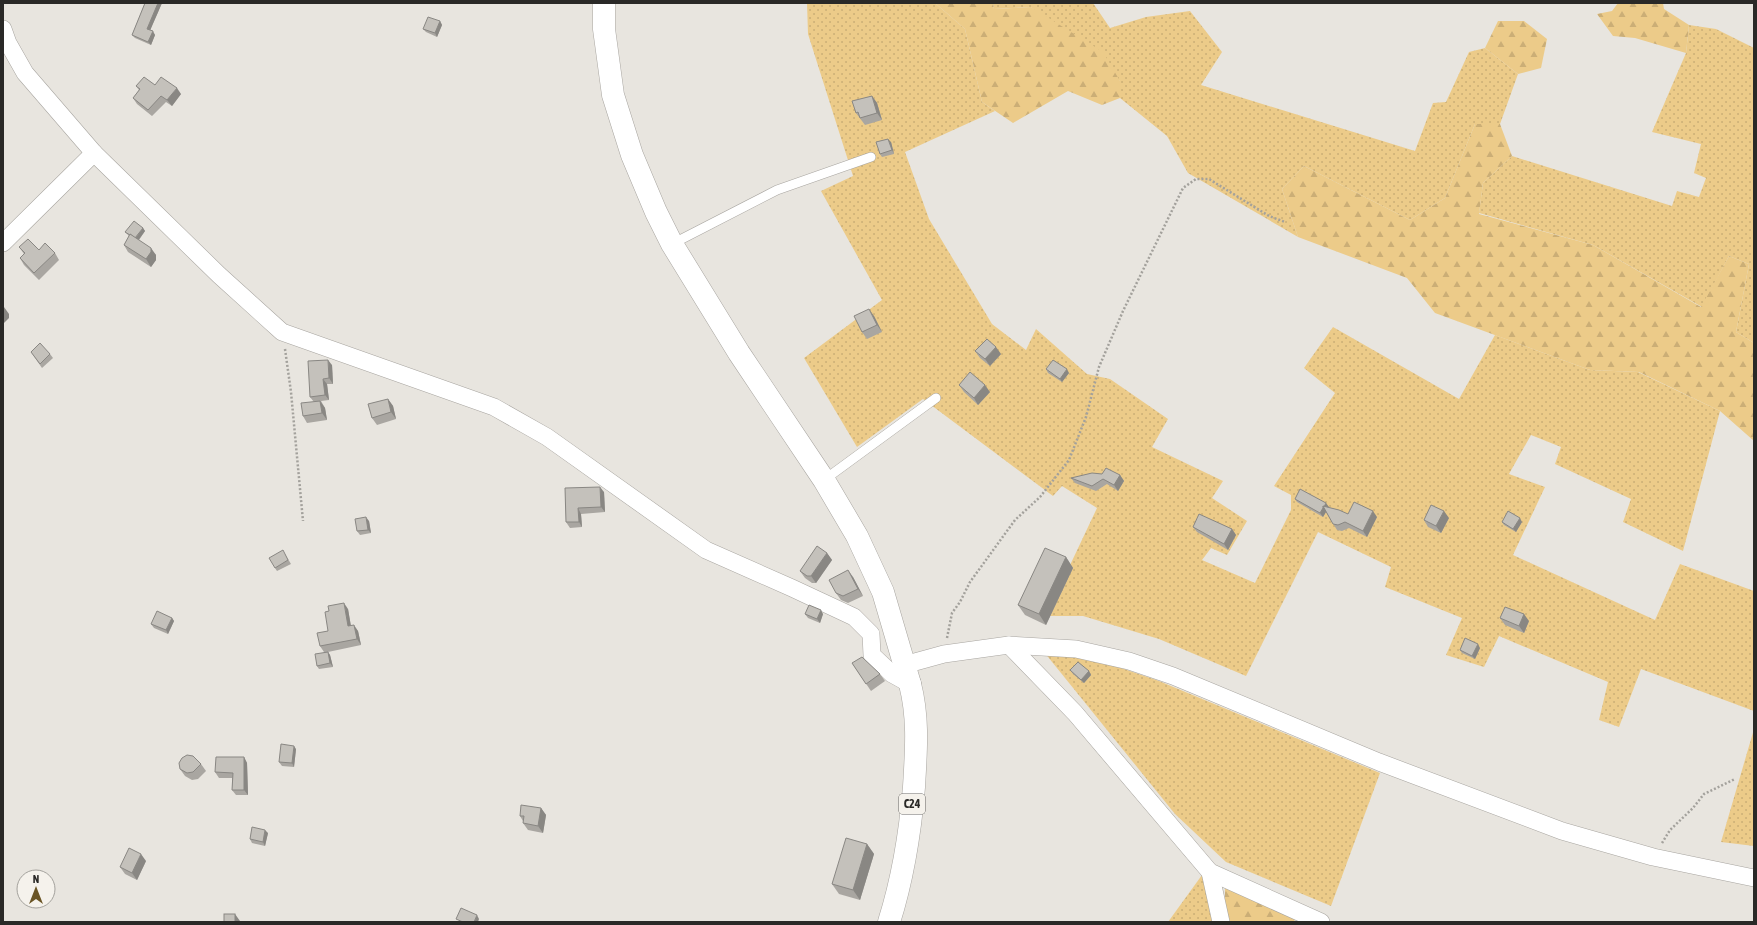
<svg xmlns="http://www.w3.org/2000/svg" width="1757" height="925" viewBox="0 0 1757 925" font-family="'Asap Condensed',sans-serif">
  <defs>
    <pattern id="grass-dots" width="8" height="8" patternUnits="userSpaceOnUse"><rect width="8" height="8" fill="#eccb89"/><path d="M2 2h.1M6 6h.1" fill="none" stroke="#cbae76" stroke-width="1.8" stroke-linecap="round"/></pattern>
    <pattern id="forest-firs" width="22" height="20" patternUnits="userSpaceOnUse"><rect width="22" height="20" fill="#eccb89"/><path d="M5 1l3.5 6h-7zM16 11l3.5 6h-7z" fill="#cbae76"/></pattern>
  </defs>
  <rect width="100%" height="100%" fill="#e8e5df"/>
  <g fill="url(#grass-dots)">
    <polygon points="807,3 935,3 965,29 982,102 995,111 905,152 929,219 992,324 1026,350 1036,329 1087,374 1110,379 1168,419 1152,447 1223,481 1212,498 1247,521 1227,555 1211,548 1202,560 1255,583 1291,510 1291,495 1274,486 1335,393 1304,368 1333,327 1459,399 1495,335 1590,370 1638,372 1720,411 1683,551 1623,522 1631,499 1555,464 1561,447 1531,435 1509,474 1545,487 1513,555 1655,620 1680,564 1754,591 1754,711 1641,669 1619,727 1599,720 1608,682 1499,636 1484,667 1446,655 1462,618 1385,587 1391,567 1318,532 1246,676 1159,639 1083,616 1046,616 1097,508 1062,486 1053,496 923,399 857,447 804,358 882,300 821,191 853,176 808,34"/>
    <polygon points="993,3 1093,3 1110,28 1146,17 1190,11 1222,52 1201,85 1415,151 1433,103 1446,102 1469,52 1485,48 1518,74 1500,124 1475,124 1445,198 1410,220 1304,166 1282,189 1298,237 1188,173 1167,136 1120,98 1120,81 1031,7 994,9"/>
    <polygon points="1689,25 1716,29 1754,48 1754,343 1736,332 1749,264 1729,256 1702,307 1593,245 1479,213 1483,183 1512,156 1672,206 1677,191 1699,197 1706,178 1694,173 1701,144 1652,132 1686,53"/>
    <polygon points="1044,652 1089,657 1159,681 1380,773 1331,906 1226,862 1175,814"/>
    <polygon points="1754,729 1754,846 1721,842"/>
    <polygon points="1202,875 1214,922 1168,922"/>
  </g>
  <g fill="url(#forest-firs)">
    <polygon points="935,3 993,3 994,9 1031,7 1103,52 1120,81 1120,98 1102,105 1068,91 1013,123 982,102 965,29"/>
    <polygon points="1618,3 1663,3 1664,9 1689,25 1686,53 1635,38 1613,36 1597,14 1612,11"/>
    <polygon points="1498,21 1524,21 1547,39 1541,68 1518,74 1485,48"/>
    <polygon points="1475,124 1500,124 1512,156 1483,183 1479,214 1593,245 1701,307 1729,256 1749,264 1736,332 1754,343 1754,441 1720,411 1639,372 1590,370 1435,313 1407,278 1298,237 1282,189 1304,166 1410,220 1445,198"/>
    <polygon points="1225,885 1296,919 1293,922 1228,922 1225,907"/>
  </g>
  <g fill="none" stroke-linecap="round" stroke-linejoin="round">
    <g stroke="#a8a5a0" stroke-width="10">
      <g id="lane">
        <polyline points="672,244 777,190 871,157"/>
        <polyline points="824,480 936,398"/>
      </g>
    </g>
    <g stroke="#a8a5a0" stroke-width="18">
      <g id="street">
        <polyline points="3,29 8,43 25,73 94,153 219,275 282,332 494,407 547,437 706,550 792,588 854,617 871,634 872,655 892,674 910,684"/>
        <polyline points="3,243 94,153"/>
        <polyline points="1009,645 1075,713 1210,872 1321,922"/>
        <polyline points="904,665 944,654 1009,645 1076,649 1129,661 1173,676 1379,762 1562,831 1653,857 1754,878"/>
        <polyline points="1210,872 1221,922"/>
      </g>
    </g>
    <g stroke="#a8a5a0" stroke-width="23">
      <polyline id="secondary" points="604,3 604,29 613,95 632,155 656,212 672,244 739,353 824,480 857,536 883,592 910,684"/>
    </g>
    <g stroke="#a8a5a0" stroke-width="23">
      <path id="primary" d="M889,922c14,-44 21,-88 25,-135 2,-35 5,-68 -4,-103"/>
    </g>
    <g stroke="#a3a19c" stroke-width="2.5" stroke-dasharray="2 2" stroke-linecap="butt">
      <polyline points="285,349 291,392 303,521"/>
      <polyline points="947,638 952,613 960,602 970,582 1015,520 1040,497 1069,460 1086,417 1099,367 1123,311 1183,188 1196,179 1209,179 1269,216 1285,222"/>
      <polyline points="1662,843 1670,830 1693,808 1704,794 1735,779"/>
    </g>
    <use href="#lane" stroke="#fff" stroke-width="9"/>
    <use href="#street" stroke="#fff" stroke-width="17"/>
    <use href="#secondary" stroke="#fff" stroke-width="22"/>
    <use href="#primary" stroke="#fff" stroke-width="22"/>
  </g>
  <g fill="#a9a6a1">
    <polygon points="145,3 162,3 150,30 155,35 151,45 135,38 132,35"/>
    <polygon points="440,21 442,25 437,37 426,32 423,29"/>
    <polygon points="155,85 181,94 172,106 166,102 152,116 137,104 133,98 139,90 136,86"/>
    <polygon points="872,96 877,103 882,120 865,125 856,113"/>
    <polygon points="891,142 894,154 882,157 880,154"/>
    <polygon points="143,228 145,231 139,240 156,255 156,260 151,267 128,252 124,245 129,236 125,232"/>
    <polygon points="19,247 39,250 55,253 59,260 39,280 24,265 20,258 24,254"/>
    <polygon points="874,316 882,332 867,339 862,332"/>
    <polygon points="975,351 1001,354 990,366 980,358"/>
    <polygon points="31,352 50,354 53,358 42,368"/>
    <polygon points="332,365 333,384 327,384 329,400 321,401 325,408 327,420 307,423 303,416 314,402 310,397"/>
    <polygon points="1046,369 1069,373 1062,382 1048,373"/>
    <polygon points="959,385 990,392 978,405 964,392"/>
    <polygon points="388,399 393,406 396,419 377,425 372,418"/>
    <polygon points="1120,475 1124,481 1118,491 1107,484 1096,491 1075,483 1071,478"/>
    <polygon points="565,488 604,492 605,512 581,514 582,527 570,528 566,522"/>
    <polygon points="1295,499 1329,507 1328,507 1348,514 1377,517 1367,537 1349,528 1342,531 1337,530 1326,512 1323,517 1297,502"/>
    <polygon points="1449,518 1441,533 1428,527 1424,520"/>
    <polygon points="369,521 371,533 360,535 357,531"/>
    <polygon points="1502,522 1522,522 1516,532 1504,525"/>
    <polygon points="1193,527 1232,529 1236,535 1228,550 1197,532"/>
    <polygon points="827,553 832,560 816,583 812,583 805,578 800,571"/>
    <polygon points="285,554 291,564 277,571 275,568"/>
    <polygon points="1066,557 1073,568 1046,625 1025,615 1018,605"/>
    <polygon points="853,577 863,596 848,603 841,600 836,593"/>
    <polygon points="348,609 351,626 358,631 361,645 328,652 330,655 333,667 319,669 317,666 324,652 320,646 328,631"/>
    <polygon points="805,614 823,614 820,623 808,618"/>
    <polygon points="172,618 174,621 168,634 154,628 151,624"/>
    <polygon points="1500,618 1529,621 1524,633 1505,625"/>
    <polygon points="1480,648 1475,659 1462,653 1460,650"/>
    <polygon points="852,663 880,674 885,681 871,691"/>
    <polygon points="1070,670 1089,671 1091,675 1084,683 1073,674"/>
    <polygon points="296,749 294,767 282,766 279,762"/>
    <polygon points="244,757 247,763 248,795 236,795 232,790 232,778 219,778 215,772"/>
    <polygon points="201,764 206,771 198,779 192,780 185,776 180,769"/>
    <polygon points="541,808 546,815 543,833 528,830 523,823 523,821 520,816"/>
    <polygon points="268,833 265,846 252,843 250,839"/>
    <polygon points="867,844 874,854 860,900 839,894 832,884"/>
    <polygon points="146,861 137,880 125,874 120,867"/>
  </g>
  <g fill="#898783">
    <polygon points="158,3 162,3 149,33 147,29"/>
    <polygon points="440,21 442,25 437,37 435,33"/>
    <polygon points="153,31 155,35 151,45 148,42"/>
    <polygon points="177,88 181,94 172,106 167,100"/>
    <polygon points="872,96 877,103 882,120 877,113"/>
    <polygon points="888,139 891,142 894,154 892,150"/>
    <polygon points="143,228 145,231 137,242 135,239"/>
    <polygon points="151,248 156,255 156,260 151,267 146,259"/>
    <polygon points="4,307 9,314 9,318 3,324 3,312"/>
    <polygon points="869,309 874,316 882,332 877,325"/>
    <polygon points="996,347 1001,354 990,366 985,359"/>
    <polygon points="328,360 332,365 333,384 329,378"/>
    <polygon points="1067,369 1069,373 1062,382 1060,379"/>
    <polygon points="323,379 327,384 329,400 325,395"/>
    <polygon points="985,385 990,392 978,405 974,398"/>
    <polygon points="388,399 393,406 396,419 391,412"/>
    <polygon points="320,401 325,408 327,420 322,413"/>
    <polygon points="1120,475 1124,481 1118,491 1114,485"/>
    <polygon points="600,487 604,492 605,512 601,507"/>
    <polygon points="1326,503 1329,507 1323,517 1320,513"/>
    <polygon points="578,508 581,514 582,527 579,522"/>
    <polygon points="1373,511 1377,517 1367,537 1363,531"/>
    <polygon points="1444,511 1449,518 1441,533 1436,526"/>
    <polygon points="366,517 369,521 371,533 368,530"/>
    <polygon points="1520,518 1522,522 1516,532 1513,529"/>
    <polygon points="1232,529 1236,535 1228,550 1224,544"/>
    <polygon points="827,553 832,560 816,583 811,576"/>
    <polygon points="1066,557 1073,568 1046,625 1039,614"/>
    <polygon points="848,570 853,577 863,596 858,589"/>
    <polygon points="344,603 348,609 352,633 348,626"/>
    <polygon points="821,610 823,614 820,623 817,619"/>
    <polygon points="1524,614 1529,621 1524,633 1519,626"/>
    <polygon points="172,618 174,621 168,634 166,630"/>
    <polygon points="354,625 358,631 361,645 357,639"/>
    <polygon points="1478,644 1480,648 1475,659 1472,656"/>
    <polygon points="328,652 330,655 333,667 330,663"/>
    <polygon points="1089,671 1091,675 1084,683 1081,680"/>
    <polygon points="294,746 296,749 294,767 292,763"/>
    <polygon points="244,757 247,763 248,795 244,790"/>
    <polygon points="541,808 546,815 543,833 538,826"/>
    <polygon points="265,830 268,833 265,846 263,842"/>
    <polygon points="867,844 874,854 860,900 853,890"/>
    <polygon points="141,854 146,861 137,880 132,873"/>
    <polygon points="235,914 240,921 240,922 235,922"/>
    <polygon points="477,915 479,919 478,922 474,922"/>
  </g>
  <g fill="#c4c1bb" stroke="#898783">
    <polygon points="145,3 158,3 147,29 153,31 148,42 132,35"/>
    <polygon points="428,17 440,21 435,33 423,29"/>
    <polygon points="144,77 155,85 161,77 177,88 167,100 161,96 148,110 133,98 140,89 136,86"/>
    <polygon points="872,96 877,113 860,118 858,112 856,113 852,101"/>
    <polygon points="888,139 892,150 880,154 876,142"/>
    <polygon points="134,221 143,228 135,238 130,234 130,235 125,232"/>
    <polygon points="130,234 151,248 151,252 146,259 124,245"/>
    <polygon points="28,239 39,250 45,243 55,253 34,273 20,258 25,253 19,247"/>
    <polygon points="869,309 877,325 862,332 854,316"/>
    <polygon points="987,339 996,347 985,359 975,351"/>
    <polygon points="40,343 50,354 40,364 31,352"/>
    <polygon points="328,360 329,378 323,379 325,395 310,397 308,361"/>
    <polygon points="1053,360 1067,369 1060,379 1046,369"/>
    <polygon points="970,372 985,385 974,398 959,385"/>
    <polygon points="388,399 391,412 372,418 368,404"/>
    <polygon points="320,401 322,413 303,416 301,403"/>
    <polygon points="1106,468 1120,475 1114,485 1103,479 1092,486 1071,478 1092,473 1102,474"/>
    <polygon points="600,487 601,507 578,508 579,522 566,522 565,488"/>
    <polygon points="1300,489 1326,503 1324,507 1323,506 1323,508 1320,513 1295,499"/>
    <polygon points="1354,502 1373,511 1363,531 1345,522 1338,525 1333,524 1323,506 1339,510 1348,514"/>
    <polygon points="1431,505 1444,511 1436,526 1424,520"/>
    <polygon points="1508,511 1520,518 1513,529 1502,522"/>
    <polygon points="1199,514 1232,529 1224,544 1193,527"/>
    <polygon points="366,517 368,530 357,531 355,519"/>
    <polygon points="817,546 827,553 811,576 807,576 800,571"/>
    <polygon points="1045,548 1066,557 1039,614 1018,605"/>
    <polygon points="283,550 288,560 275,568 269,558"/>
    <polygon points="848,570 858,589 843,596 836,593 829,580"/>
    <polygon points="344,603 348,626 354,625 357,639 320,646 317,633 328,631 325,612 329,611 328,606"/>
    <polygon points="809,605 821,610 817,619 805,614"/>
    <polygon points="1505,607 1524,614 1519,626 1500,618"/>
    <polygon points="157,611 172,618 166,630 151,624"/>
    <polygon points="1465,638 1478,644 1472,656 1460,650"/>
    <polygon points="328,652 330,663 317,666 315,654"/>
    <polygon points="862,657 880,674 866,684 852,663"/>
    <polygon points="1078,662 1089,671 1081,680 1070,670"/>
    <polygon points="281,744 294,746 292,763 279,762"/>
    <polygon points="187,755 193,756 201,764 193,772 187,773 180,769 179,763 182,758"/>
    <polygon points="216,757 244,757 244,790 232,790 233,773 215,772"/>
    <polygon points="521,805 541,808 538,826 523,823 524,816 520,816"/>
    <polygon points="252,827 265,830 263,842 250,839"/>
    <polygon points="846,838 867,844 853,890 832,884"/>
    <polygon points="129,848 141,854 132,873 120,867"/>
    <polygon points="461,908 477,915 474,922 463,922 456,919"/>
    <rect x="224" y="914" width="11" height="8"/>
  </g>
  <g text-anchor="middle" stroke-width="3" stroke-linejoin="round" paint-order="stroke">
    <rect fill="#f5f2ec" stroke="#676562" stroke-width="1" x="899" y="794" width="26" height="20" rx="3"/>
    <g font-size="12" font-weight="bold" fill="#2a2927">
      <text x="912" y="808">C24</text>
    </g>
  </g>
  <rect width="1757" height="925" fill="none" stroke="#2a2927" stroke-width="8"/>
  <g transform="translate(36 889)"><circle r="19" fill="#f5f2ec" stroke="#a4a29d"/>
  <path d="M0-3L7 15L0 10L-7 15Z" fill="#6a5424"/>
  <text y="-6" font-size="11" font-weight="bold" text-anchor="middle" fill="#2a2927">N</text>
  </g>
</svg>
